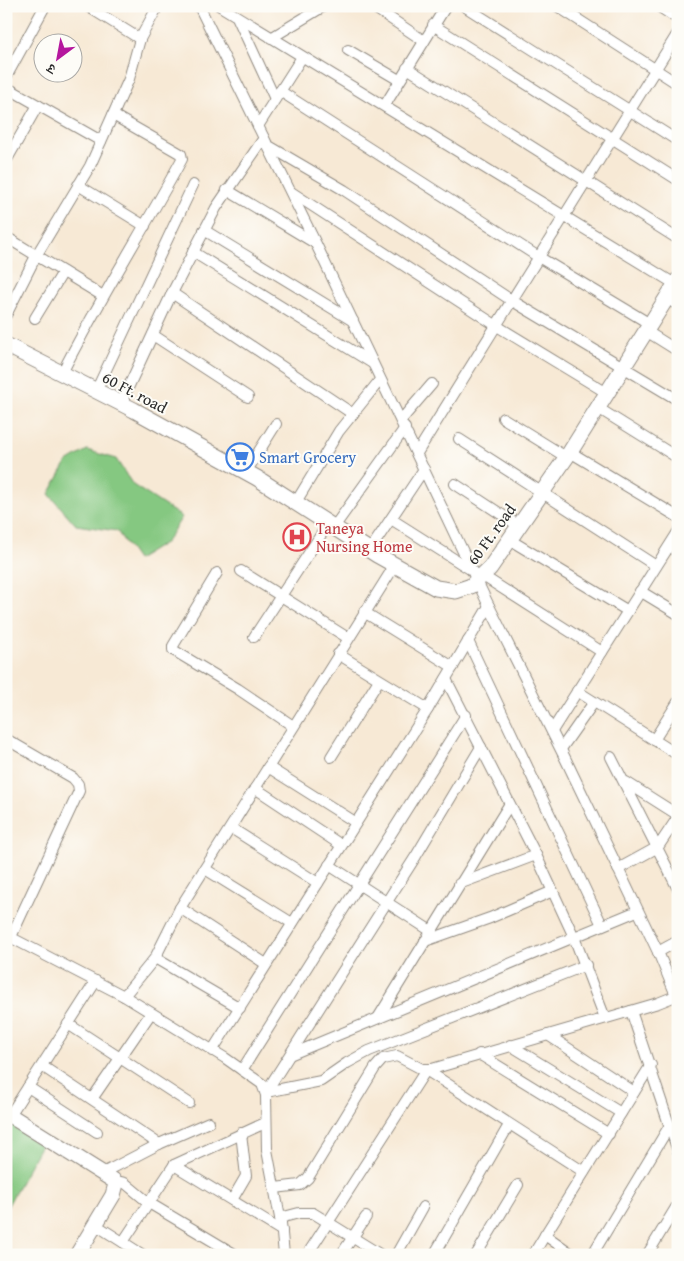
<svg xmlns="http://www.w3.org/2000/svg" width="684" height="1261" viewBox="0 0 684 1261" font-family="'Gentium Book Plus','Noto Serif Devanagari',serif">
  <rect width="100%" height="100%" fill="#fdfcf7"/>
  <filter id="ink" filterUnits="userSpaceOnUse"><feTurbulence type="fractalNoise" baseFrequency=".02" numOctaves="2"/><feDisplacementMap in="SourceGraphic" scale="10" xChannelSelector="R" yChannelSelector="G"/><feConvolveMatrix kernelMatrix="1 2 1 2 8 2 1 2 1" color-interpolation-filters="sRGB"/></filter>
  <filter id="wash" filterUnits="userSpaceOnUse"><feTurbulence type="fractalNoise" baseFrequency=".0096" numOctaves="4" result="noise"/><feDisplacementMap in="SourceGraphic" scale="20" xChannelSelector="R" yChannelSelector="G"/><feGaussianBlur stdDeviation="1.12" result="paint"/><feColorMatrix in="noise" values="0 0 0 0 0 0 0 0 0 0 0 0 0 0 0 0 0 1.4 0 .05"/><feComposite in="paint" operator="in"/></filter>
  <g filter="url(#wash)">
    <rect width="100%" height="100%" fill="#f7e9d5"/>
    <g fill="#85c881" stroke="#587a56">
      <polygon points="87,450 116,459 133,485 182,517 166,542 137,560 117,531 76,525 49,494 67,462"/>
      <polygon points="6,1119 43,1141 6,1209"/>
    </g>
  </g>
  <g filter="url(#ink)">
    <g fill="none" stroke-linecap="round" stroke-linejoin="round">
      <g stroke="#918a80" stroke-width="12">
        <g id="street">
          <polyline points="87,6 140,39"/>
          <polyline points="199,6 316,244 489,606 566,760 658,952 678,1000"/>
          <polyline points="220,6 675,284"/>
          <polyline points="372,6 424,41"/>
          <polyline points="464,6 678,141"/>
          <polyline points="557,6 678,84"/>
          <polyline points="658,6 678,19"/>
          <polyline points="238,19 275,99"/>
          <polyline points="433,25 678,180"/>
          <polyline points="271,38 324,6"/>
          <polyline points="348,50 399,80"/>
          <polyline points="407,68 678,239"/>
          <polyline points="6,77 45,6"/>
          <polyline points="6,87 101,141"/>
          <polyline points="280,91 537,256 650,324"/>
          <polyline points="385,105 446,6"/>
          <polyline points="258,126 302,57"/>
          <polyline points="269,146 344,190 511,300 678,400"/>
          <polyline points="6,161 38,105"/>
          <polyline points="78,185 145,226"/>
          <polyline points="227,190 315,243"/>
          <polyline points="291,192 497,326 607,393"/>
          <polyline points="204,230 353,321"/>
          <polyline points="6,237 103,296"/>
          <polyline points="193,252 372,363"/>
          <polyline points="172,293 353,414"/>
          <polyline points="666,298 678,305"/>
          <polyline points="6,315 36,256 90,166 129,79 140,39 158,6"/>
          <polyline points="35,318 63,272"/>
          <polyline points="646,331 678,351"/>
          <polyline points="153,335 248,397"/>
          <path d="M62,373c37,-73 81,-142 120,-214l-1,-5 -68,-39"/>
          <polyline points="96,391 193,185"/>
          <polyline points="121,403 172,293 216,208 264,138"/>
          <polyline points="598,408 678,458"/>
          <polyline points="503,418 566,457"/>
          <polyline points="401,420 432,384"/>
          <polyline points="459,439 656,566"/>
          <polyline points="570,452 678,517"/>
          <polyline points="417,453 678,33"/>
          <polyline points="246,472 276,424"/>
          <polyline points="455,484 519,526"/>
          <polyline points="296,502 339,431 380,380"/>
          <polyline points="391,519 473,571"/>
          <polyline points="334,527 405,428"/>
          <polyline points="510,540 628,611"/>
          <polyline points="370,550 424,469"/>
          <polyline points="241,571 348,638"/>
          <polyline points="217,573 173,646 173,650 238,689 293,726"/>
          <polyline points="483,576 602,652"/>
          <polyline points="640,591 678,614"/>
          <polyline points="364,612 453,667"/>
          <polyline points="254,637 328,524"/>
          <polyline points="468,641 602,925"/>
          <polyline points="338,654 428,709"/>
          <polyline points="446,679 536,855 574,937 605,1018"/>
          <polyline points="577,691 678,755"/>
          <polyline points="552,731 678,532"/>
          <polyline points="6,739 73,778 78,784 79,791 11,937"/>
          <polyline points="654,740 678,702"/>
          <polyline points="561,749 594,702"/>
          <polyline points="331,757 379,680"/>
          <polyline points="611,757 678,889"/>
          <polyline points="268,767 355,822"/>
          <polyline points="626,782 678,815"/>
          <polyline points="255,788 341,845"/>
          <polyline points="231,828 318,883"/>
          <polyline points="329,865 431,931"/>
          <polyline points="205,869 292,923"/>
          <polyline points="618,869 658,847 678,817"/>
          <polyline points="459,884 536,855"/>
          <polyline points="180,908 266,964"/>
          <polyline points="6,935 124,996 225,1058 262,1084 266,1095 267,1150 281,1223 284,1255"/>
          <polyline points="425,941 490,918 553,891"/>
          <polyline points="658,952 678,941"/>
          <polyline points="155,958 240,1008"/>
          <polyline points="124,996 155,958 180,908 395,565"/>
          <polyline points="631,1011 678,1151"/>
          <polyline points="378,1018 509,805"/>
          <polyline points="68,1024 189,1103"/>
          <polyline points="548,1035 634,1092"/>
          <polyline points="510,1045 621,1113"/>
          <polyline points="212,1051 428,709 489,606"/>
          <polyline points="292,1054 637,911"/>
          <polyline points="479,1054 609,1134"/>
          <polyline points="42,1066 159,1144"/>
          <polyline points="242,1070 466,715"/>
          <polyline points="28,1087 97,1132"/>
          <polyline points="266,1092 416,856 481,747"/>
          <polyline points="266,1092 321,1081 347,1063 369,1051 586,965"/>
          <polyline points="92,1099 151,1013"/>
          <polyline points="10,1115 96,981"/>
          <polyline points="174,1165 282,1231"/>
          <polyline points="103,1173 159,1144 209,1122"/>
          <polyline points="113,1180 125,1183 149,1203 236,1255"/>
          <polyline points="275,1188 300,1185 308,1178 375,1068 383,1059 397,1056 422,1069 432,1069 658,1003 678,995"/>
          <polyline points="232,1200 246,1176 241,1133"/>
          <polyline points="280,1218 299,1213 313,1213 381,1255"/>
          <polyline points="96,1225 143,1255"/>
          <polyline points="123,1242 174,1165 265,1123"/>
          <polyline points="307,1255 426,1070 584,1172"/>
          <polyline points="341,1255 366,1217"/>
          <polyline points="396,1255 423,1207"/>
          <polyline points="434,1255 509,1125"/>
          <polyline points="476,1255 518,1185"/>
          <polyline points="533,1255 545,1235"/>
          <polyline points="573,1255 545,1235 651,1065"/>
          <polyline points="592,1255 670,1125"/>
          <polyline points="647,1255 678,1204"/>
        </g>
      </g>
      <g stroke="#918a80" stroke-width="17">
        <g id="secondary">
          <polyline points="6,345 134,410 257,478 377,555 436,588 456,591 471,586 490,568 570,452 678,280"/>
          <polyline points="6,1113 113,1180 116,1184 113,1195 77,1255"/>
        </g>
      </g>
      <use href="#street" stroke="#fff" stroke-width="10"/>
      <use href="#secondary" stroke="#fff" stroke-width="15"/>
    </g>
  </g>
  <defs>
    <g id="supermarket-ring" transform="scale(1.4375)"><circle r="9.5" fill="#fdfcf7" stroke="#3f7fe0" stroke-width="1.5"/><path d="M-6-5.5h2.5l.6 2H6L4.5 2H-2.5L-4.4-4H-6ZM-1.5 3.2a1.3 1.3 0 1 0 .1 0ZM3 3.2a1.3 1.3 0 1 0 .1 0Z" fill="#3f7fe0"/></g>
    <g id="hospital-ring" transform="scale(1.4375)"><circle r="9.5" fill="#fdfcf7" stroke="#e0444e" stroke-width="1.5"/><path d="M-5-5h3v3.5h4V-5h3V5h-3V1.5h-4V5h-3Z" fill="#e0444e"/></g>
  </defs>
  <g fill-rule="evenodd">
    <use href="#supermarket-ring" x="240" y="457"/>
    <use href="#hospital-ring" x="297" y="537"/>
  </g>
  <g text-anchor="middle" stroke-width="4" stroke-linejoin="round" paint-order="stroke">
    <g font-size="16" fill="#2b2b2b" stroke="#fdfcf7">
      <text transform="translate(135 392) rotate(28)" y="6">60 Ft. road</text>
      <text transform="translate(491 534) rotate(-54)" y="6">60 Ft. road</text>
    </g>
    <g font-size="16" fill="#366cbe" stroke="#fdfcf7" text-anchor="start">
      <text x="259" y="463">Smart Grocery</text>
    </g>
    <g font-size="16" fill="#be3a42" stroke="#fdfcf7" text-anchor="start">
      <text x="316" y="534">Taneya<tspan x="316" dy="18">Nursing Home</tspan></text>
    </g>
  </g>
  <rect width="684" height="1261" fill="none" stroke="#fdfcf7" stroke-width="25"/>
  <g transform="translate(58 58) rotate(212)"><circle r="24" fill="#fdfcf7" stroke="#a9a8a5"/>
  <path d="M0-4L9 19L0 12L-9 19Z" fill="#b5179e"/>
  <text y="-8" font-size="14" font-weight="bold" text-anchor="middle" fill="#2b2b2b">उ</text>
  </g>
</svg>
